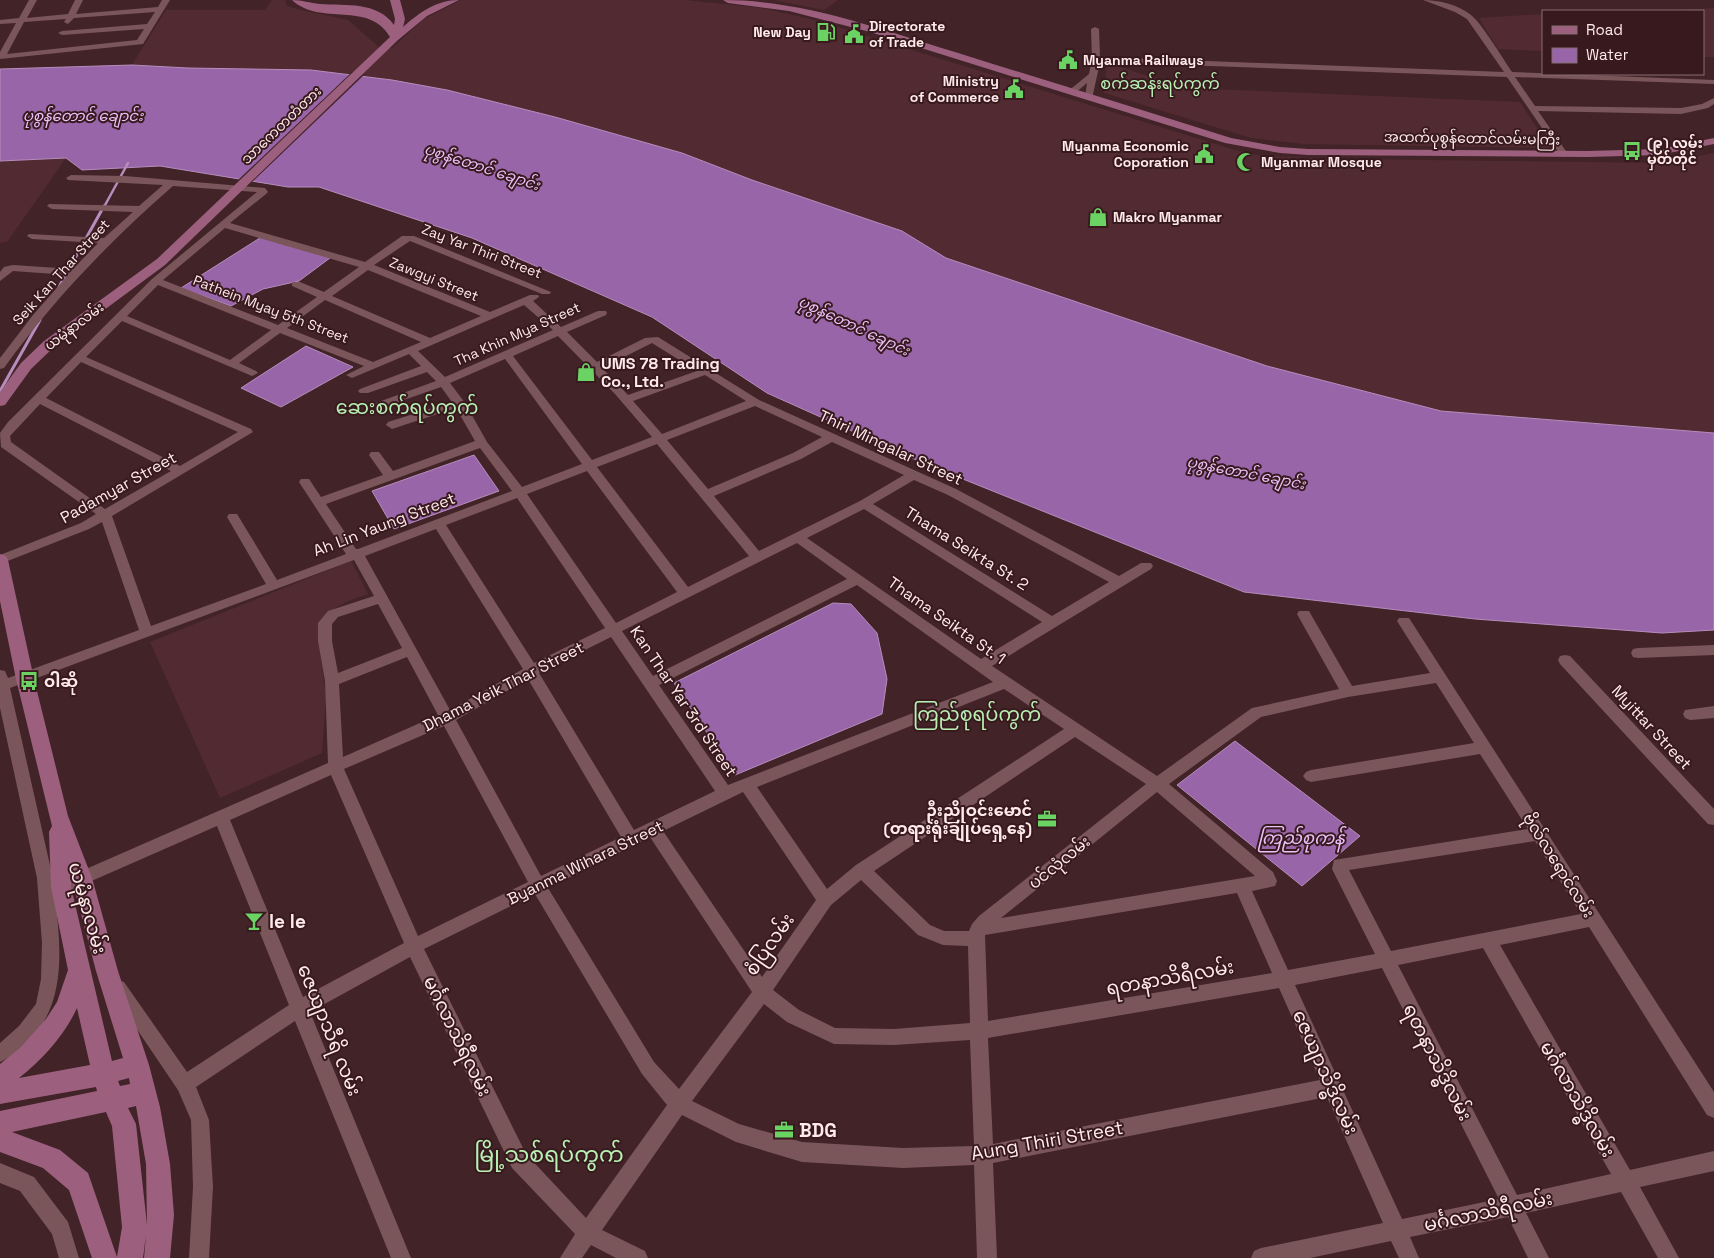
<svg xmlns="http://www.w3.org/2000/svg" width="1714" height="1258" viewBox="0 0 1714 1258" font-family="'Space Grotesk','Noto Sans Myanmar',sans-serif">
  <rect width="100%" height="100%" fill="#422328"/>
  <g fill="#522b32">
    <polygon points="272,0 285,0 287,6 301,10 348,20 379,47 392,48 424,19 461,0 685,0 762,8 815,20 1235,150 1262,156 1338,159 1664,163 1714,153 1714,433 1441,411 1267,366 946,258 902,231 752,180 682,153 188,68 132,65 166,10 265,10"/>
    <polygon points="773,0 838,0 824,10"/>
    <polygon points="1714,8 1714,57 1703,57 1703,11 1664,11"/>
    <polygon points="1543,14 1543,51 1498,49 1479,18"/>
    <polygon points="1107,63 1186,88 1520,102 1550,148 1304,144 1251,138 1104,93"/>
    <polygon points="66,158 7,242 0,243 0,161"/>
    <polygon points="351,561 368,594 348,601 330,611 319,643 326,696 322,753 220,798 150,642"/>
  </g>
  <g fill="#9865a9" stroke="#b78dbd">
    <polygon points="132,65 188,68 311,70 392,80 447,90 555,117 682,153 752,180 902,231 946,258 1267,366 1441,411 1714,433 1714,630 1662,633 1475,619 1244,592 923,463 767,393 652,317 472,238 319,187 288,187 160,166 82,170 66,158 0,161 0,69"/>
    <polygon points="263,236 330,258 299,281 263,289 231,306 181,288"/>
    <polygon points="306,346 353,367 281,407 241,388"/>
    <polygon points="474,455 499,491 394,529 372,491"/>
    <polygon points="833,603 851,604 877,633 887,679 882,714 735,775 674,683"/>
    <polygon points="1235,741 1360,836 1302,886 1177,785"/>
  </g>
  <polygon fill="#422328" points="352,72 365,74 251,183 237,181"/>
  <g fill="none" stroke-linecap="round" stroke-linejoin="round">
    <polyline stroke="#b78dbd" stroke-width="2.5" points="104,207 128,163"/>
    <g stroke="#b78dbd" stroke-width="3">
      <polyline points="59,287 104,206"/>
      <polyline points="0,391 40,320"/>
    </g>
    <g fill="#7a565b" fill-rule="evenodd">
      <path d="M29,0h8l-10,18 41,-4 7,-14h8l-7,14 82,-7 4,-7h8l-27,44 -143,15v-7l16,-29 -16,1v-4l19,-2zM155,12l-8,12 -85,7 -4,2 4,2 82,-6 -7,11 -130,14 17,-32 42,-3 -2,3 4,2 6,-6z"/>
      <path d="M1423,0c16,0 36,5 48,15 10,7 32,44 41,57l202,8v4l-199,-7 20,29 146,2 21,-4 12,-6v6l-6,4 -27,6 -143,-3 30,43 -4,3 -3,-1 -54,-79 -407,-15 -8,37 -7,-2 2,-14 -13,11 -7,-2 22,-18 3,-15 -1,-30 4,-2 4,2 1,28 404,15 -37,-53 -12,-7z"/>
      <path d="M71,175l54,1 140,12 3,4 -2,2 -36,29 135,39 37,-26h12l137,56 -1,2h-8l-132,-53 -36,24 116,47 40,-17h8l1,2 -6,4 28,26 37,-16h8l1,2 -1,2 -39,17 30,30 48,-24 13,-1 101,63 197,89 163,87 22,-13h10l2,3 -2,3 -159,97 165,110 95,-68 87,-19 -42,-75 2,-3h10l43,75 78,-13 -33,-52 2,-3h10l305,474v26l-7,-3 -118,-188 -89,18 130,225 84,-19v20l-74,16 39,71h-21l-37,-66 -95,21 23,45h-21l-20,-41 -98,20 9,21h-20l-8,-17 -81,17h-59l3,-7 7,-3 122,-25 -56,-126 -334,66 4,95h-20l-3,-93 -71,3 -101,-6 -66,-20 -54,-27 -80,115 43,21 3,7h-32l-25,-13 -9,13h-22l15,-24 -63,-66 -102,-211 -100,55 101,246h-20l-96,-237 -99,66 13,33 4,67 -4,71h-20l4,-71 -2,-67 -13,-30 -69,-102 3,-6 6,-2 6,2 63,90 102,-67 -72,-179 -162,71c6,50 12,107 -27,145 -8,8 -17,15 -28,20v-19l19,-17 17,-22 5,-25 1,-36 -5,-65 -37,-170v-38l5,1 3,7 131,-48 -37,-108 -13,7 -89,35v-9l81,-32 15,-9 -95,-67 -1,-14 8,-11 144,-143 105,-87 -84,-6c-63,55 -120,114 -169,182l-4,1v-11l33,-43 35,-40 -55,-4 -13,10v-9l4,-5 9,-2 60,4 25,-26 -66,-4 -5,-3 2,-2 75,4 29,-26 -81,-3 -5,-3 2,-2 90,2 24,-21 -95,-5 -2,-2zM225,228l134,39 -35,25 -24,-10h-8v4l25,11 -39,28 -115,-45zM368,270l113,46 -51,22 -98,-42zM158,285l113,45 -41,30 -103,-44zM325,300l96,42 -48,20 -86,-34zM524,305l29,25 -108,47 -27,-26zM122,321l130,55 6,-3 -2,-2 -17,-8 41,-30 84,33 -18,9 6,3 57,-24 12,12 -61,23 -2,2 2,2h8l59,-21 9,9 -63,23 -2,2 2,2h8l60,-21 11,15 -64,20 -2,3 6,4 64,-21 19,33 -82,30 -14,-19h-8l-2,3 14,20 -62,22 -12,-18h-8l-2,3 47,72 -69,26 -40,-66h-8l-2,3 39,67 -115,42 -39,-110 141,-84 -2,-3 -165,-72zM558,336l57,58 37,43 -60,23 -79,-104zM652,343l45,28 -69,24 -26,-27zM505,359l77,105 -60,23 -35,-45 -22,-39 -15,-20zM81,362l157,70 -58,34 -134,-68zM705,375l41,26 -84,33 -29,-33zM40,404l131,67 -66,38 -94,-67 -1,-6zM755,406l67,31 -29,16 -85,36 -41,-49zM832,442l72,33 -44,26 -101,50 -45,-55 87,-37zM657,444l92,112 -61,31 -91,-120zM480,448l32,43 -154,58h-2l-30,-45zM587,471l90,121 -61,31 -89,-129zM914,480l34,15 161,87 -57,34 -179,-112zM517,498l88,130 -71,35 -88,-138zM864,509l178,113 -61,37 -174,-121zM436,529l87,140 -73,41 -85,-154zM797,543l50,36 -194,97 -31,-45zM354,560l20,36 -46,15 -10,12v18l7,40 3,82 -274,120 -44,-195zM857,585l136,97 -265,103 -69,-100zM378,604l24,44 -64,25 -6,-32v-17l6,-7zM611,637l104,154 -81,39 -95,-157zM407,657l31,58 -95,42 -4,-73zM528,679l93,158 -80,39 -85,-156zM1436,683l38,60 -163,27 -5,2 -3,4 3,4 5,2 169,-28 48,75 -194,31 -2,9 43,85 -87,16 -36,-79 23,-5 2,-5 -4,-9 -104,-88 92,-67 87,-20zM1004,689l60,40 -208,136 -29,24 -70,-102zM444,726l84,156 -110,54 -74,-167zM1075,737l71,47 -167,132 -7,8 -3,7h-25l-14,-6 -56,-54zM331,775l73,168 -101,54 -73,-177zM743,792l73,108 -54,77 -99,-146zM1157,792l98,84 -254,42zM650,837l102,155 -73,97 -25,-27 -106,-174zM1535,841l46,73 -190,37 -42,-81zM861,880l57,55 25,10 25,1 2,77 -76,6 -59,-1 -36,-18 -26,-20 58,-85zM1237,893l35,80 -284,48 -3,-86zM535,894l107,180 25,31 -81,113 -60,-64 -102,-205zM1483,948l128,226 -94,21 -119,-230zM1382,968l117,231 -97,20 -107,-234zM1279,988l41,92 -327,64 -5,-106zM764,1004l23,18 47,22 60,1 76,-5 4,106 -71,2 -101,-6 -63,-18 -47,-23z"/>
      <polygon points="1714,645 1714,655 1638,658 1633,657 1631,653 1633,649 1638,648"/>
      <polygon points="1565,655 1570,656 1714,809 1714,825 1708,824 1560,664 1558,660 1560,656"/>
      <polygon points="1714,706 1714,718 1690,720 1685,718 1683,714 1685,710"/>
      <polygon points="0,1163 34,1177 68,1222 79,1258 59,1258 52,1234 20,1191 0,1183"/>
    </g>
    <g fill="#9c607e" fill-rule="evenodd">
      <path d="M292,0c10,0 18,3 28,4 26,2 57,-3 74,21l1,-6 -5,-19h10l5,19 -2,8c16,-14 33,-27 56,-27l-32,16 -29,24 -233,225 -111,82 -23,22 -26,36 -5,1v-14l21,-29 23,-22 113,-82 233,-222c-21,-37 -69,-10 -98,-37z"/>
      <path d="M723,0c80,0 157,29 232,52 92,29 184,57 276,86l49,9 28,2 280,2 71,-2 55,-11v6l-55,11 -71,2 -280,-2 -28,-2 -55,-10 -355,-111 -81,-21 -61,-8z"/>
      <path d="M0,554l6,2 2,4 26,119 34,137 24,62 26,93 31,94 11,42 10,57 4,51 -4,43h-26l2,-23 -3,23h-51l-23,-68 -26,-22 -43,-16v-41l97,-20 -1,-4 -96,17v-40l20,-16 26,-29 11,-17 11,-32 -17,-83 -2,-55 3,-6 -36,-147 -16,-78zM71,876l25,95 27,87 -11,3 -41,-174zM77,1008l13,57 -71,13c24,-19 45,-42 58,-70zM129,1078l1,6 -10,2 -2,-5zM136,1106l10,58 1,61 -11,-101 -8,-16zM106,1112l6,14 10,101 -5,30 -29,-84 -28,-23 -48,-18z"/>
    </g>
  </g>
  <defs>
    <g id="fuel-bare" transform="scale(1.5)"><path d="M-5.5-6h7V0h2V4h1.3V-2.5L3-4.5l.8-.8L6-3V5H2.5V1h-1V6h-7ZM-4.2-4.7v3.2H.2V-4.7Z" fill="#6ad364" stroke="#37191e" stroke-width="2.5" paint-order="stroke"/></g>
    <g id="civic-bare" transform="scale(1.5)"><path d="M-.6-6.5H3V-4.5H.6V-3L4-1V1h2V6H-6V1h2V-1L-.6-3ZM-1.2 2.5V6h2.4V2.5Z" fill="#6ad364" stroke="#37191e" stroke-width="2.5" paint-order="stroke"/></g>
    <g id="bus-bare" transform="scale(1.5)"><path d="M-5-6H5V4H4V6H2V4H-2V6H-4V4H-5ZM-3.5-4V0h7V-4ZM-3.5 1.2v1.5H-2V1.2ZM2 1.2v1.5H3.5V1.2Z" fill="#6ad364" stroke="#37191e" stroke-width="2.5" paint-order="stroke"/></g>
    <g id="mosque-bare" transform="scale(1.5)"><path d="M3.5-4.9A6 6 0 1 0 3.5 4.9A5 5 0 1 1 3.5-4.9Z" fill="#6ad364" stroke="#37191e" stroke-width="2.5" paint-order="stroke"/></g>
    <g id="shop-bare" transform="scale(1.5)"><path d="M-5-2.5h2.3a2.7 3.5 0 0 1 5.4 0H5L5.5 6h-11ZM-1.5-2.5h3a1.5 2.3 0 0 0-3 0Z" fill="#6ad364" stroke="#37191e" stroke-width="2.5" paint-order="stroke"/></g>
    <g id="office-bare" transform="scale(1.5)"><path d="M-6-3h4V-5.5h4V-3h4V5H-6ZM-1-4.5V-3h2v-1.5ZM-6 0V1H6V0Z" fill="#6ad364" stroke="#37191e" stroke-width="2.5" paint-order="stroke"/></g>
    <g id="bar-bare" transform="scale(1.5)"><path d="M-6-5H6L.8 .8V4.5H3.5V6h-7V4.5H-.8V.8Z" fill="#6ad364" stroke="#37191e" stroke-width="2.5" paint-order="stroke"/></g>
  </defs>
  <g fill-rule="evenodd">
    <use href="#fuel-bare" x="826" y="32"/>
    <use href="#civic-bare" x="854" y="34"/>
    <use href="#civic-bare" x="1068" y="60"/>
    <use href="#civic-bare" x="1014" y="89"/>
    <use href="#bus-bare" x="1632" y="151"/>
    <use href="#civic-bare" x="1204" y="154"/>
    <use href="#mosque-bare" x="1246" y="162"/>
    <use href="#shop-bare" x="1098" y="217"/>
    <use href="#shop-bare" x="586" y="372"/>
    <use href="#bus-bare" x="29" y="681"/>
    <use href="#office-bare" x="1047" y="819"/>
    <use href="#bar-bare" x="254" y="921"/>
    <use href="#office-bare" x="784" y="1130"/>
  </g>
  <g text-anchor="middle" stroke-width="4" stroke-linejoin="round" paint-order="stroke">
    <g font-size="14" font-weight="bold" fill="#ffe9eb" stroke="#37191e" text-anchor="start">
      <text x="869" y="31">Directorate<tspan x="869" dy="16">of Trade</tspan></text>
      <text x="811" y="37" text-anchor="end">New Day</text>
      <text x="1083" y="65">Myanma Railways</text>
      <text x="999" y="86" text-anchor="end">Ministry<tspan x="999" dy="16">of Commerce</tspan></text>
      <text x="1647" y="148">(၉) လမ်း<tspan x="1647" dy="16">မှတ်တိုင်</tspan></text>
      <text x="1189" y="151" text-anchor="end">Myanma Economic<tspan x="1189" dy="16">Coporation</tspan></text>
      <text x="1261" y="167">Myanmar Mosque</text>
      <text x="1113" y="222">Makro Myanmar</text>
    </g>
    <g font-size="14" fill="#ffe9eb" stroke="#37191e">
      <text transform="translate(281 125) rotate(-44)" y="5">သာကေတတံတား</text>
      <text transform="translate(1472 138) rotate(1)" y="5">အထက်ပုစွန်တောင်လမ်းမကြီး</text>
      <text transform="translate(482 251) rotate(21)" y="5">Zay Yar Thiri Street</text>
      <text transform="translate(61 272) rotate(-48)" y="5">Seik Kan Thar Street</text>
      <text transform="translate(434 279) rotate(22)" y="5">Zawgyi Street</text>
      <text transform="translate(271 309) rotate(21)" y="5">Pathein Myay 5th Street</text>
      <text transform="translate(74 326) rotate(-37)" y="5">ယမုံနာလမ်း</text>
      <text transform="translate(517 334) rotate(-24)" y="5">Tha Khin Mya Street</text>
    </g>
    <g font-size="15" font-style="italic" fill="#e8bff7" stroke="#37191e">
      <text x="83" y="121">ပုစွန်တောင် ချောင်း</text>
      <text transform="translate(482 167) rotate(18)" y="5">ပုစွန်တောင် ချောင်း</text>
      <text transform="translate(854 326) rotate(25)" y="5">ပုစွန်တောင် ချောင်း</text>
      <text transform="translate(1246 473) rotate(11)" y="5">ပုစွန်တောင် ချောင်း</text>
    </g>
    <g font-size="16" fill="#b9f1b4" stroke="#37191e">
      <text x="1160" y="89">စက်ဆန်းရပ်ကွက်</text>
    </g>
    <g font-size="16" font-weight="bold" fill="#ffe9eb" stroke="#37191e" text-anchor="start">
      <text x="601" y="369">UMS 78 Trading<tspan x="601" dy="18">Co., Ltd.</tspan></text>
      <text x="44" y="687">ဝါဆို</text>
      <text x="1032" y="816" text-anchor="end">ဦးညိုဝင်းမောင်<tspan x="1032" dy="18">(တရားရုံးချုပ်ရှေ့နေ)</tspan></text>
    </g>
    <g font-size="16" fill="#ffe9eb" stroke="#37191e">
      <text transform="translate(891 447) rotate(25)" y="6">Thiri Mingalar Street</text>
      <text transform="translate(118 487) rotate(-29)" y="6">Padamyar Street</text>
      <text transform="translate(384 524) rotate(-21)" y="6">Ah Lin Yaung Street</text>
      <text transform="translate(967 548) rotate(32)" y="6">Thama Seikta St. 2</text>
      <text transform="translate(947 620) rotate(35)" y="6">Thama Seikta St. 1</text>
      <text transform="translate(503 686) rotate(-27)" y="6">Dhama Yeik Thar Street</text>
      <text transform="translate(684 701) rotate(56)" y="6">Kan Thar Yar 3rd Street</text>
      <text transform="translate(1652 727) rotate(47)" y="6">Myittar Street</text>
      <text transform="translate(585 862) rotate(-26)" y="6">Byanma Wihara Street</text>
      <text transform="translate(1059 862) rotate(-39)" y="6">ပင်လုံလမ်း</text>
      <text transform="translate(1559 865) rotate(58)" y="6">ဗိုလ်လရောင်လမ်း</text>
    </g>
    <g font-size="18" font-style="italic" fill="#e8bff7" stroke="#37191e">
      <text x="1301" y="844">ကြည်စုကန်</text>
    </g>
    <g font-size="19" fill="#b9f1b4" stroke="#37191e">
      <text x="407" y="414">ဆေးစက်ရပ်ကွက်</text>
      <text x="977" y="721">ကြည်စုရပ်ကွက်</text>
    </g>
    <g font-size="19" fill="#ffe9eb" stroke="#37191e">
      <text transform="translate(88 908) rotate(74)" y="7">ယမုံနာလမ်း</text>
      <text transform="translate(769 944) rotate(-55)" y="7">စံပြလမ်း</text>
      <text transform="translate(1170 977) rotate(-10)" y="7">ရတနာသိရီလမ်း</text>
      <text transform="translate(330 1030) rotate(68)" y="7">ဇေယျာသီရိ လမ်း</text>
      <text transform="translate(458 1036) rotate(64)" y="7">မင်္ဂလာသိရီလမ်း</text>
      <text transform="translate(1438 1062) rotate(63)" y="7">ရတနာသိဒ္ဓိလမ်း</text>
      <text transform="translate(1326 1072) rotate(66)" y="7">ဇေယျာသိဒ္ဓိလမ်း</text>
      <text transform="translate(1578 1099) rotate(60)" y="7">မင်္ဂလာသိဒ္ဓိလမ်း</text>
      <text transform="translate(1047 1140) rotate(-10)" y="7">Aung Thiri Street</text>
      <text transform="translate(1488 1211) rotate(-12)" y="7">မင်္ဂလာသိရီလမ်း</text>
    </g>
    <g font-size="19" font-weight="bold" fill="#ffe9eb" stroke="#37191e" text-anchor="start">
      <text x="269" y="928">le le</text>
      <text x="799" y="1137">BDG</text>
    </g>
    <g font-size="22" fill="#b9f1b4" stroke="#37191e">
      <text x="549" y="1162">မြို့သစ်ရပ်ကွက်</text>
    </g>
  </g>
  <rect x="1542" y="10" width="162" height="65" fill="#37191e" stroke="#876c70"/>
  <rect x="1552" y="26" width="25" height="8" fill="#9c607e" stroke="#876c70"/>
  <text x="1586" y="35" font-size="15" fill="#ffe9eb">Road</text>
  <rect x="1552" y="48" width="25" height="15" fill="#9865a9" stroke="#876c70"/>
  <text x="1586" y="60" font-size="15" fill="#ffe9eb">Water</text>
</svg>
